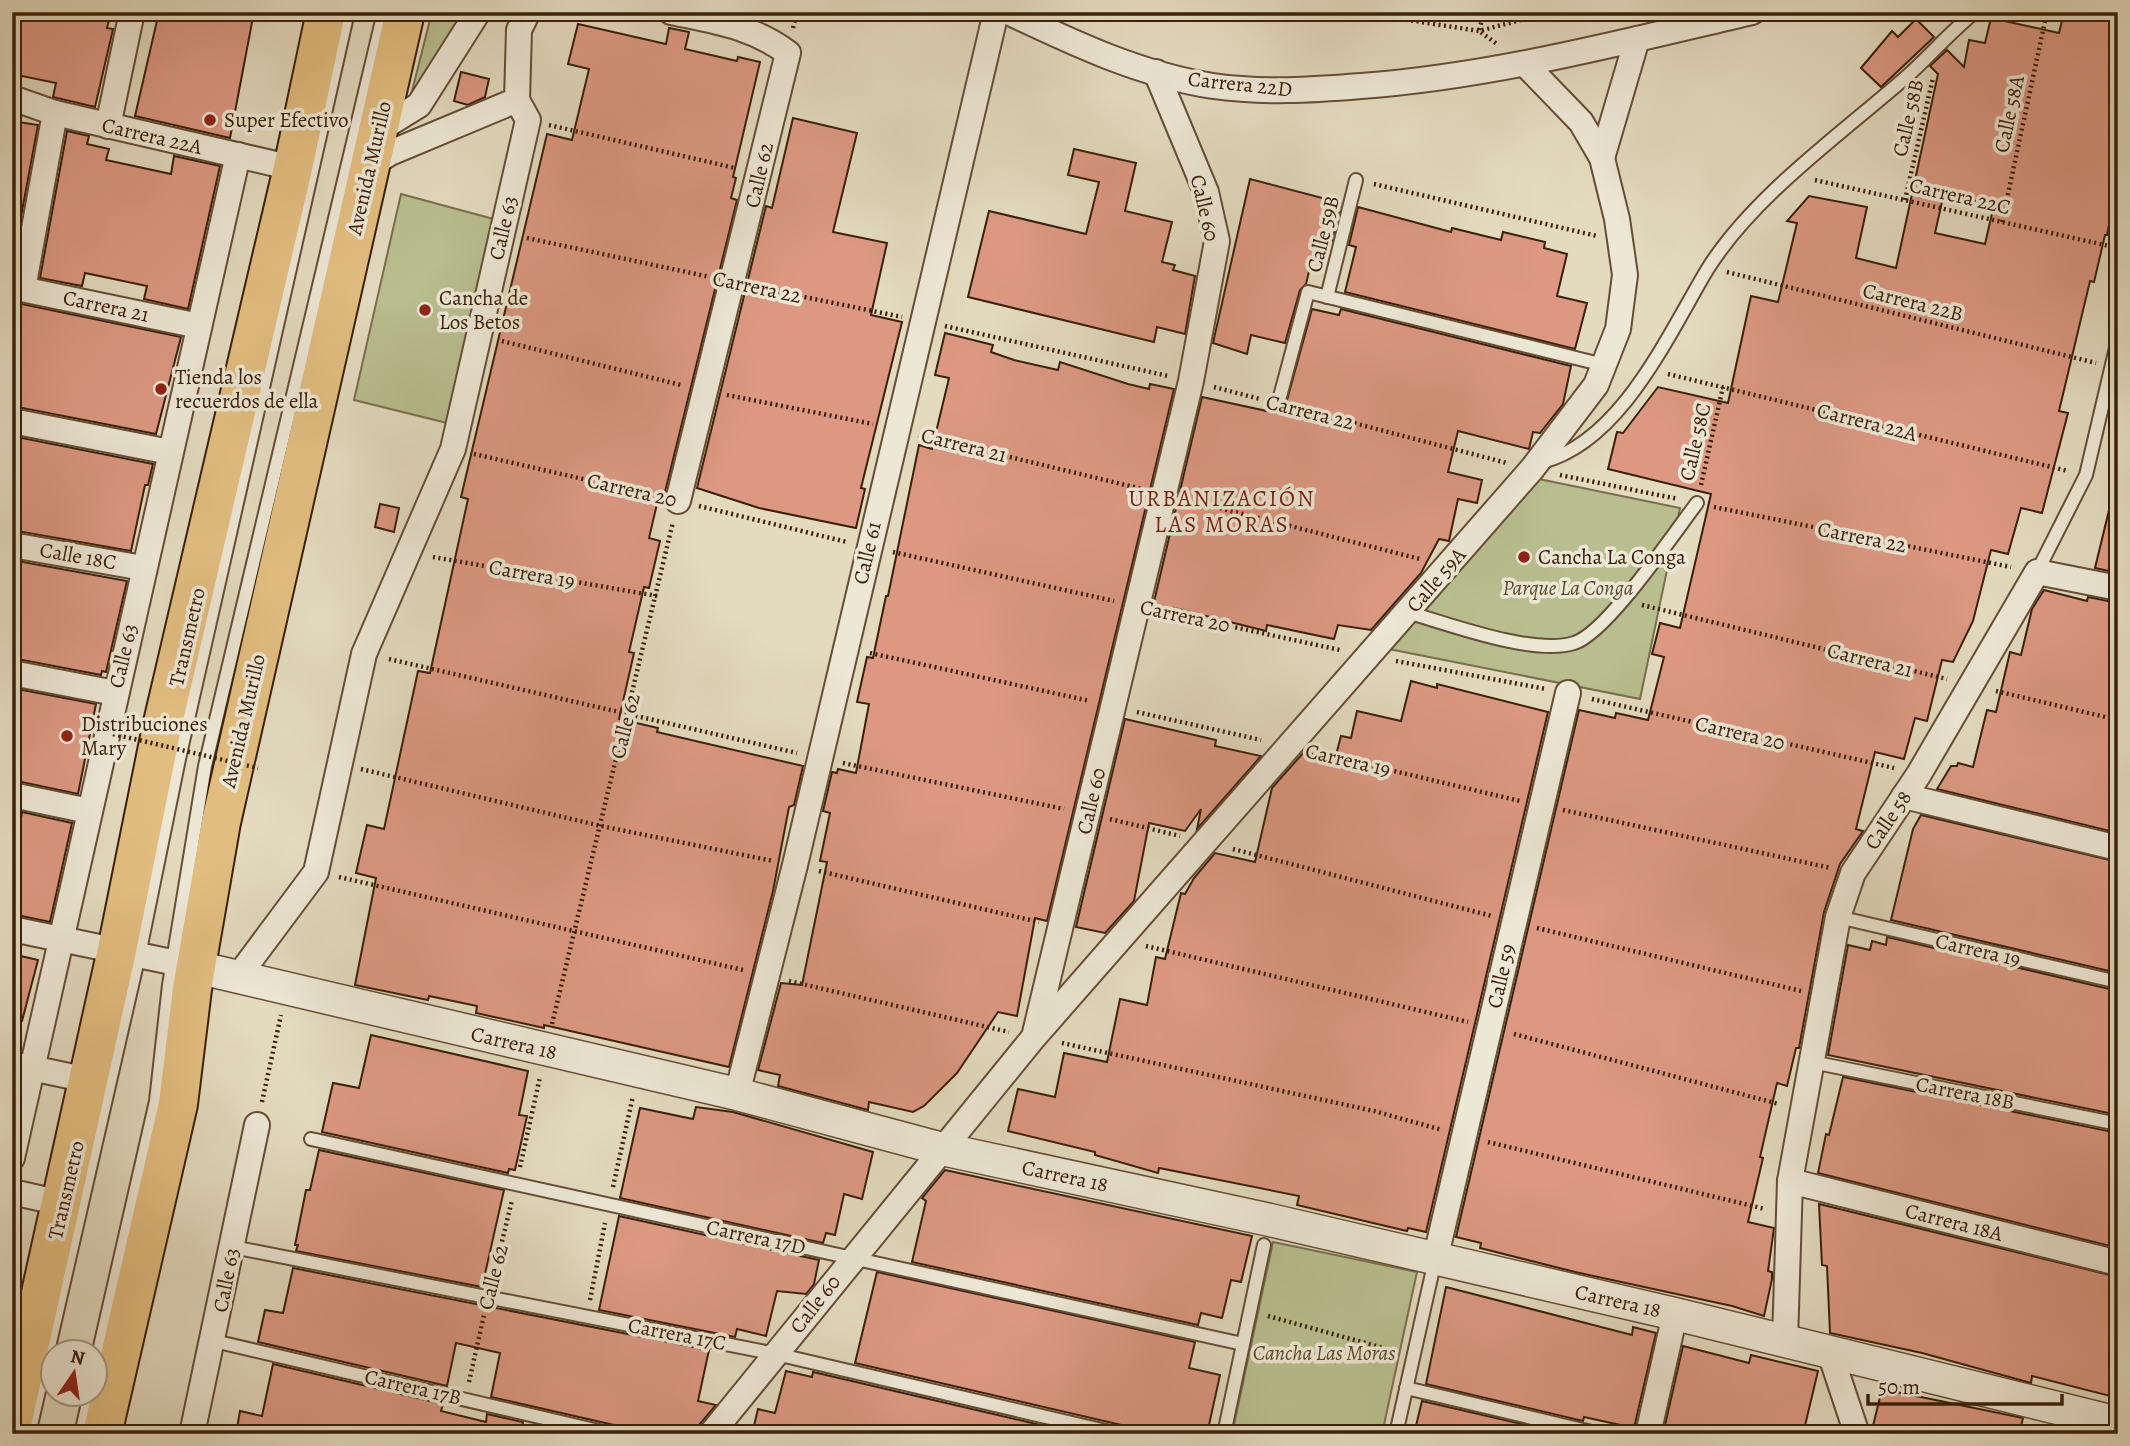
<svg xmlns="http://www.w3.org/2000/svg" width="2130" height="1446" viewBox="0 0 2130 1446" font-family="Alegreya,serif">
  <rect width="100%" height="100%" fill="#e3dabf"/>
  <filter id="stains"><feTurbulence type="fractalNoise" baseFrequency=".00286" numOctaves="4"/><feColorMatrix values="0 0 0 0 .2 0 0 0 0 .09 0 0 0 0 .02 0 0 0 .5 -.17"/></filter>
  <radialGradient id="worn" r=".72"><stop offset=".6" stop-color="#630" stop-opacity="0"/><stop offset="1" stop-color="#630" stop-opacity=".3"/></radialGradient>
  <g fill="#b8be8f" stroke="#7a6f4c" stroke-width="2">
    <polygon points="432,12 465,12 409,103"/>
    <polygon points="401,194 501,221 447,423 354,400"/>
    <polygon points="1539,479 1680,508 1640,699 1389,649"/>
    <polygon points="1273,1242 1417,1272 1382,1434 1232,1434"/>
  </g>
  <g fill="#dc9882" stroke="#3b2009" stroke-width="2" fill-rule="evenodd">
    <polygon points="20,12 111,12 107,28 113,29 95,107 53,97 56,83 12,74 12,48"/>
    <polygon points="159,12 254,12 230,138 135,116"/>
    <path d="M2064,12h54v167l-11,56h-2l-11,47 -4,-1 -31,130 9,2 -26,100 -21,-5 -13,46 -17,-4 -18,71 -20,41 -11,-2 -15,61 -12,-3 -11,41 -29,-7 -19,77 7,2 -23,33 -16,48 -25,136h-3l-9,38 -10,-3 -17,74 3,1 -15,64 26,6 -6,43 4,1v7l-8,37 -32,-10 -157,-34 -95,-24 1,-5 -25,-6 123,-527 36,8 1,-5 32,7 16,-63 -12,-3 8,-31 20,5 31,-134 -103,-25 9,-37 6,1 35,-46 70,16 23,-107 27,6 19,-79 -10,-2 22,-25 58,11 -11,51 40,10 42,-194 -8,-8 17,-16 17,17 5,-27 16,3 6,-25 68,15zM1944,193l50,12 -9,39 -50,-11z"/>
    <polygon points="1916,19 1934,37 1881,87 1861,68 1892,31 1898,37"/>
    <polygon points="578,24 666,44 669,28 689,32 685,49 737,61 738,57 760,62 733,177 736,178 731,198 737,200 665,492 660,491 649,538 660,541 649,588 644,587 629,652 634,653 619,719 658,728 657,732 803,766 794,805 789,807 773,891 729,1067 544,1025 544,1028 476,1013 477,1006 429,996 428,1000 355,985 376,878 356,873 367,825 384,829 418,671 430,673 468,499 461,497 547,134 572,140 589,69 568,64"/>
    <polygon points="461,72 489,79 485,97 468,105 454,101"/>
    <polygon points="793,118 857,133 833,232 887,243 871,315 902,322 861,488 865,489 856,528 759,508 697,488 766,206 772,208"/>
    <polygon points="12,121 38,125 12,265"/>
    <polygon points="67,131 89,136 87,144 109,149 106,160 171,174 174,156 220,166 188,309 144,299 147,286 85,273 82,286 40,278"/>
    <polygon points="1074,149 1136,163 1125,211 1172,222 1162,262 1175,265 1173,270 1195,276 1185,334 1157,327 1154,342 968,297 989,211 1086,234 1099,182 1068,175"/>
    <polygon points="1250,179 1341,203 1332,241 1317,238 1306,284 1300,290 1285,343 1251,335 1247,354 1213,343"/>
    <polygon points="1358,207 1451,232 1452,228 1501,240 1503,232 1545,242 1544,248 1567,254 1557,296 1587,303 1575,349 1345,292 1356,247 1349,245"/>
    <polygon points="12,302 181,337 156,434 12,406"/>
    <polygon points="1312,309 1339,315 1341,309 1571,366 1563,404 1540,433 1533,432 1529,449 1458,431 1448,472 1482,480 1477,503 1458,499 1449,541 1439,539 1421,573 1371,630 1338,625 1334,639 1267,625 1266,631 1174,608 1173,611 1153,606 1202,397 1276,413 1284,411"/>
    <polygon points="945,333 993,345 991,352 1014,360 1058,370 1060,362 1128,384 1149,389 1150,384 1174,389 1047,921 1035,918 1017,1016 998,1012 957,1073 924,1106 913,1112 869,1102 868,1110 778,1086 780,1075 758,1070 781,983 802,985 827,862 820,861 830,813 823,811 832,772 837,773 838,769 856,773 869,704 857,702 867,657 873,658 886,596 888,596 919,445 932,449 949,378 935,375"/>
    <polygon points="12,436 153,464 148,485 145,485 131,551 17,531 19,521 12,520"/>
    <polygon points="380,504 399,508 394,532 375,527"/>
    <polygon points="2110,506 2118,507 2118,573 2095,568"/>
    <polygon points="12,560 127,581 106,672 102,671 101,675 12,658"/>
    <polygon points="2044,590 2087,601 2088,597 2118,603 2118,833 1937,789 1951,766 1957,766 1958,763 1973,767 1987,710 1996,712 2010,652 2021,655 2032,609"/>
    <polygon points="1411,681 1437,688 1437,684 1548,712 1426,1232 1408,1228 1407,1231 1297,1205 1299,1196 1159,1168 1158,1173 1095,1155 1095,1152 1008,1131 1018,1089 1055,1097 1064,1053 1107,1062 1120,999 1147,1005 1156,957 1165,959 1181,893 1185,894 1194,878 1215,853 1255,862 1272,788 1304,752 1335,759 1341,736 1351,738 1357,711 1401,721"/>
    <polygon points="12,688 96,704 78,794 12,780 12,754 17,731 12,730"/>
    <polygon points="1125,719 1216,740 1215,746 1261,756 1197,829 1201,809 1185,831 1149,823 1134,901 1105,933 1076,927"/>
    <polygon points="22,812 72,823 50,922 12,914 12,845 16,846"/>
    <polygon points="1921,815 2118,862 2118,973 1891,920 1913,829"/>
    <polygon points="1887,937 2118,991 2118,1115 1828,1055 1848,945 1870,950 1872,941 1886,945"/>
    <polygon points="12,954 38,960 22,1021 12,1020"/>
    <polygon points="371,1035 528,1071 519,1115 527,1116 515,1170 509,1169 508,1173 322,1132 333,1083 359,1088"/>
    <polygon points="1843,1077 2118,1133 2118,1248 1818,1173 1826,1134 1829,1135"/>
    <polygon points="696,1107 733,1112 873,1152 862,1199 844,1194 835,1235 826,1233 823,1243 620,1198 640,1108 693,1119"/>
    <polygon points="319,1150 504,1190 482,1287 296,1251 298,1245 295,1245 306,1190 310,1190"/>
    <polygon points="945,1170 1252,1236 1241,1282 1231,1280 1222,1318 1201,1313 1198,1325 912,1262 926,1201 922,1198"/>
    <polygon points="1819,1204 2118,1277 2118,1398 2032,1376 2031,1383 1922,1353 1830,1333 1827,1266 1822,1265"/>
    <polygon points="619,1216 819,1260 814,1284 806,1294 777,1291 766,1336 737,1329 735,1337 599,1310"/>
    <polygon points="293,1268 709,1350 698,1401 716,1405 699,1425 696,1434 622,1434 623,1429 614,1425 491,1397 500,1353 456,1343 447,1386 258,1342 265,1310 283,1313"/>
    <polygon points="877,1272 1195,1342 1189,1368 1220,1375 1207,1434 1128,1434 1121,1425 855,1363"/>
    <polygon points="1446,1287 1632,1335 1633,1327 1656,1333 1634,1428 1584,1417 1583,1421 1426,1384"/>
    <polygon points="1683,1346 1749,1363 1751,1355 1818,1371 1803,1434 1663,1434"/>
    <polygon points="273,1364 443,1404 441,1411 486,1422 487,1414 523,1422 521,1434 352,1434 328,1429 325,1434 236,1434 240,1411 262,1416"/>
    <polygon points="786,1371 812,1377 813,1372 1079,1434 752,1434 758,1409 775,1413"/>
    <polygon points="1882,1389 2023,1418 2019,1434 1871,1434"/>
    <polygon points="1422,1401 1556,1432 1555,1434 1414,1434"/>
  </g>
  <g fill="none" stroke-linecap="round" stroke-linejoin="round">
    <g stroke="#654e36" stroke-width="16">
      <g id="service">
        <polyline points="1327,297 1356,180"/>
        <polyline points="1278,404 1308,292 1604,365"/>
        <path d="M1542,462c79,-20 126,-127 165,-192 45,-73 134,-136 198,-192 24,-21 45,-46 70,-66"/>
        <polyline points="2037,572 2086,475 2118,339"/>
        <path d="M1407,612c42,12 127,44 167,31 32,-9 100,-110 123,-140"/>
        <polyline points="1838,917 2118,982"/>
        <polyline points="1812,1062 2118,1124"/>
        <polyline points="311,1139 1243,1344"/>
        <polyline points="233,1247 776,1354 1119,1434"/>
        <polyline points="214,1341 612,1434"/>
        <polyline points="94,1373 156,1101 169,985 205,766 384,12"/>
        <polyline points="1406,1388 1600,1434"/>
        <polyline points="29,1434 139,955 179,759 348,12"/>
        <polyline points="81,1434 90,1394"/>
        <polyline points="1224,1434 1264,1245"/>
        <polyline points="1396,1434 1435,1260"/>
      </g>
    </g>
    <g stroke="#654e36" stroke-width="28">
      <g id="minor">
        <path d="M671,12c43,9 81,14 117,41l-110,448"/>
        <path d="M1008,12c65,31 133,63 205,74 50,7 98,4 148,0 133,-10 262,-44 391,-74"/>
        <polyline points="12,98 55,113 293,168"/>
        <polyline points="108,126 132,12"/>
        <polyline points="377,131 419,105 478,12"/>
        <polyline points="1602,158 1637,39"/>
        <polyline points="369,166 390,153 517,100 519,30 528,12"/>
        <polyline points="12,287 199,326"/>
        <polyline points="23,289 55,113"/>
        <polyline points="12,421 170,452"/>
        <polyline points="12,545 143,568"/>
        <polyline points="12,673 115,693"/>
        <polyline points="12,795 89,811"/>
        <polyline points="1904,796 2118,848"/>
        <polyline points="12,929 196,967"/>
        <polyline points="237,978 316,872 364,654 453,449 528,120 517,100"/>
        <polyline points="1035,1033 1191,381 1217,241 1206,192 1156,72"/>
        <polyline points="12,1064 88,1080"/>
        <polyline points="737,1094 795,865 996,12"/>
        <polyline points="12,1158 238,155"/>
        <polyline points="1790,1181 2118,1263"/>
        <polyline points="12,1192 61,1203"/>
        <polyline points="1435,1260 1568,693"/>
        <polyline points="1785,1341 1790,1181 1838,917 1853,873 1919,774 2037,572 2118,588"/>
        <polyline points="1830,1353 1857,1434"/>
        <polyline points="192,1434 257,1125"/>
        <polyline points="711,1434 1034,1037 1532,469 1596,385 1618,329 1625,275 1617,219 1602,158 1581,122 1525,64"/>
        <polyline points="1648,1434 1675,1314"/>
      </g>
    </g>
    <g stroke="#654e36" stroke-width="35">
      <polyline id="tertiary" points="196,967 737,1094 942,1149 1270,1220 1675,1314 2118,1423"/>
    </g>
    <g stroke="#3b2009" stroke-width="42">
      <g id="primary">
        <polyline points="12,1424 117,950 162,727 293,168 326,12"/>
        <polyline points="102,1434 178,1104 192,989 221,822 405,12"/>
      </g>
    </g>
    <g stroke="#3b2009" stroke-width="4.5" stroke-dasharray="2 3.5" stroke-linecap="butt">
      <polyline points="1357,12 1479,31 1551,12"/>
      <polyline points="1484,12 1479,31 1497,44"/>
      <polyline points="793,28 797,12"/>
      <polyline points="549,125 735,168"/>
      <polyline points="1815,180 2118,248"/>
      <polyline points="1374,184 1597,236"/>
      <polyline points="1905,200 1933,78"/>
      <polyline points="2002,222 2047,12"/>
      <polyline points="527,238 710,277"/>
      <polyline points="1727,272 2096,363"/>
      <polyline points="756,287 902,317"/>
      <polyline points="945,326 1168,376"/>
      <polyline points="502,341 681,385"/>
      <polyline points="1668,374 2068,471"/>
      <polyline points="1214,387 1260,399"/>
      <polyline points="727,395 873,424"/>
      <polyline points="1296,408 1507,463"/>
      <polyline points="919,435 1142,489"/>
      <polyline points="474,454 657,496"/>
      <polyline points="1560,475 1678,499"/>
      <polyline points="1701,485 1723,387"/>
      <polyline points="1188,500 1420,559"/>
      <polyline points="699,506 847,542"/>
      <polyline points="1714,507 2011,567"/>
      <polyline points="893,552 1114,601"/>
      <polyline points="433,557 657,596"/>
      <polyline points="1642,605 1947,679"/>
      <polyline points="1160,611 1340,650"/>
      <polyline points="870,653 1090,701"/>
      <polyline points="389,659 797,753"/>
      <polyline points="1396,661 1546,689"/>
      <polyline points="1996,691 2118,720"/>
      <polyline points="1592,699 1894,768"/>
      <polyline points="1137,712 1261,740"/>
      <polyline points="1314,752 1520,801"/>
      <polyline points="843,763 1064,809"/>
      <polyline points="361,769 601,826 773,861"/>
      <polyline points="1563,810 1831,868"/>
      <polyline points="1110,819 1180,836"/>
      <polyline points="1233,849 1492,916"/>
      <polyline points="819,871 1039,922"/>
      <polyline points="339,877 743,970"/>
      <polyline points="1537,928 1801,991"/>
      <polyline points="1146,946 1468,1022"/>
      <polyline points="789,981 1009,1032"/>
      <polyline points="552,1024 673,522"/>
      <polyline points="1514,1034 1779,1104"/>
      <polyline points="1062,1043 1374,1111 1442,1130"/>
      <polyline points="262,1102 281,1015"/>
      <polyline points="1488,1142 1765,1209"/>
      <polyline points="520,1167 540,1077"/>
      <polyline points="613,1187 633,1096"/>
      <polyline points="493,1279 512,1200"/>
      <polyline points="590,1300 605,1223"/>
      <polyline points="1268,1316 1398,1352"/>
      <polyline points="469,1382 484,1315"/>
    </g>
    <use href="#service" stroke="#ede7d5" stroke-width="12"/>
    <use href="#minor" stroke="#ede7d5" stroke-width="24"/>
    <use href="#tertiary" stroke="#ede7d5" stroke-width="32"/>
    <use href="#primary" stroke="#e2bd80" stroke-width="38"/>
    <polyline stroke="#3b2009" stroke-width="4.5" stroke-dasharray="2 3.5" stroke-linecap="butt" points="113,734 258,768"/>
  </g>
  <g fill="#8f2418" stroke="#ede7d5" stroke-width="2.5">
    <circle cx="210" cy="120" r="7"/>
    <circle cx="425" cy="310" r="7"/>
    <circle cx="161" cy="389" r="7"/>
    <circle cx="1524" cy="557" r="7"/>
    <circle cx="67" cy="736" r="7"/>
  </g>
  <g text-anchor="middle" stroke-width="7" stroke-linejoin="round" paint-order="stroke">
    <g font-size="21" fill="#3b2009" stroke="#ede7d5">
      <text transform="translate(1240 84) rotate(6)" y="7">Carrera 22D</text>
      <text transform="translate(2009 114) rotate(-78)" y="7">Calle 58A</text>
      <text transform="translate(1908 118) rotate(-77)" y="7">Calle 58B</text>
      <text transform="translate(152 136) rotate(13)" y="7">Carrera 22A</text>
      <text transform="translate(369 168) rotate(-77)" y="7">Avenida Murillo</text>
      <text transform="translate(759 175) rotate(-77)" y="7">Calle 62</text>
      <text transform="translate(1960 196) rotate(13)" y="7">Carrera 22C</text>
      <text transform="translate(1205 208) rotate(77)" y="7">Calle 60</text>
      <text transform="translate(503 228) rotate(-77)" y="7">Calle 63</text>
      <text transform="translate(1323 234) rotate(-76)" y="7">Calle 59B</text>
      <text transform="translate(757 287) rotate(12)" y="7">Carrera 22</text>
      <text transform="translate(1913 302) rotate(14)" y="7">Carrera 22B</text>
      <text transform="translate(106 306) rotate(12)" y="7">Carrera 21</text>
      <text transform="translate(1310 412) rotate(14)" y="7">Carrera 22</text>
      <text transform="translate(1867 422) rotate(14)" y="7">Carrera 22A</text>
      <text transform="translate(1695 442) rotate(-77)" y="7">Calle 58C</text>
      <text transform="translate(964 445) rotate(14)" y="7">Carrera 21</text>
      <text transform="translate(632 490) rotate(13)" y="7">Carrera 20</text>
      <text transform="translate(1862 537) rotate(11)" y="7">Carrera 22</text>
      <text transform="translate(867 553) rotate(-77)" y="7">Calle 61</text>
      <text transform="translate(78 556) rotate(10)" y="7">Calle 18C</text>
      <text transform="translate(532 574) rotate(10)" y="7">Carrera 19</text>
      <text transform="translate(1436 580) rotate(-49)" y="7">Calle 59A</text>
      <text transform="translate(1185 616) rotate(12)" y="7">Carrera 20</text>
      <text transform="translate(187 637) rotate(-77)" y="7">Transmetro</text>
      <text transform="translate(123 656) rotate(-77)" y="7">Calle 63</text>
      <text transform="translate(1870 660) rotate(14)" y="7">Carrera 21</text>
      <text transform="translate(243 721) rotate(-77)" y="7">Avenida Murillo</text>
      <text transform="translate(625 726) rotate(-76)" y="7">Calle 62</text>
      <text transform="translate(1740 733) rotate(13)" y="7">Carrera 20</text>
      <text transform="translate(1348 760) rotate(13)" y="7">Carrera 19</text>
      <text transform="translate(1091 801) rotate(-77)" y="7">Calle 60</text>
      <text transform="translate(1888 820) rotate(-56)" y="7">Calle 58</text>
      <text transform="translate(1978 950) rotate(13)" y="7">Carrera 19</text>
      <text transform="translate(1501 976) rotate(-77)" y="7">Calle 59</text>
      <text transform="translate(514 1043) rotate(13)" y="7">Carrera 18</text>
      <text transform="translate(1965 1093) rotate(11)" y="7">Carrera 18B</text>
      <text transform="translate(1065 1176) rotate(12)" y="7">Carrera 18</text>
      <text transform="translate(66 1190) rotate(-77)" y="7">Transmetro</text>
      <text transform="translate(1954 1222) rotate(14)" y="7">Carrera 18A</text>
      <text transform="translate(756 1237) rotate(12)" y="7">Carrera 17D</text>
      <text transform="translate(493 1277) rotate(-76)" y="7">Calle 62</text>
      <text transform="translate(226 1280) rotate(-79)" y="7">Calle 63</text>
      <text transform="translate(1618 1301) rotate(13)" y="7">Carrera 18</text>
      <text transform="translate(815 1304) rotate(-52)" y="7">Calle 60</text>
      <text transform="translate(677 1334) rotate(11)" y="7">Carrera 17C</text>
      <text transform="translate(413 1387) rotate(13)" y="7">Carrera 17B</text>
    </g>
    <g font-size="21" fill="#3b2009" stroke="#ede7d5" text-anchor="start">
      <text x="224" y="127">Super Efectivo</text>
      <text x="439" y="305">Cancha de<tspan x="439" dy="24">Los Betos</tspan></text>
      <text x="175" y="384">Tienda los<tspan x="175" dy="24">recuerdos de ella</tspan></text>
      <text x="1538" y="564">Cancha La Conga</text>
      <text x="81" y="731">Distribuciones<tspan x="81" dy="24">Mary</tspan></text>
    </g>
    <g font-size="21" font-style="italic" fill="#5a482a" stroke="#ede7d5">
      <text x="1568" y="595">Parque La Conga</text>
      <text x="1324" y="1360">Cancha Las Moras</text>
    </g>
    <g font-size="23" letter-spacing="2" fill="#7a1f14" stroke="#ede7d5">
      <text x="1222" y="506">URBANIZACIÓN<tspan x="1222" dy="26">LAS MORAS</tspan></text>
    </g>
  </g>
  <rect width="2130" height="1446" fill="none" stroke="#e3dabf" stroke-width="42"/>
  <rect x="14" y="14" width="2102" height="1418" fill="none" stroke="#3b2009" stroke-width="3.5"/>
  <rect x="21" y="21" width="2088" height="1404" fill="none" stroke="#3b2009" stroke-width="2"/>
  <g transform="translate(74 1373) rotate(13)"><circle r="33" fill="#ede7d5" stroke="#a69783" stroke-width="2"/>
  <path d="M0-5L12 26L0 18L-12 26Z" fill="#8f2418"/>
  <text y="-10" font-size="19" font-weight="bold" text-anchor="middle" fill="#3b2009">N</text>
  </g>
  <path d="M1868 1394v10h194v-10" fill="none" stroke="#3b2009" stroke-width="3.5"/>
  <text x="1878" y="1394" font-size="21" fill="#3b2009" stroke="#ede7d5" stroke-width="5" paint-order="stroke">50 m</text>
  <rect width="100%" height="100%" filter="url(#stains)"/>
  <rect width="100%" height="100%" fill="url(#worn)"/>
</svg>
